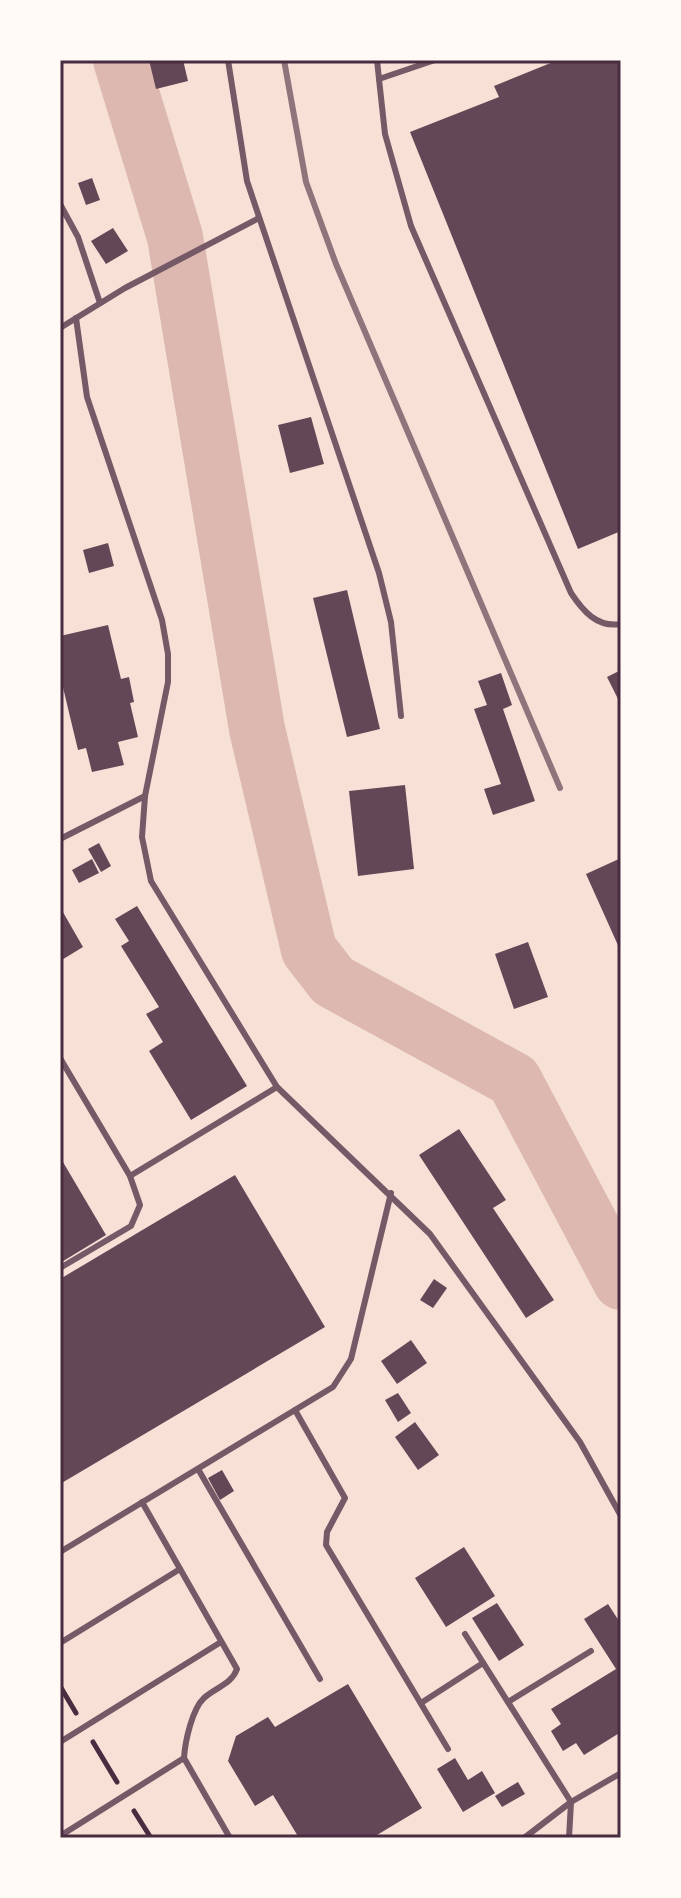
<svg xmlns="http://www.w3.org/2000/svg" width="681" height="1898" viewBox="0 0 681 1898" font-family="'Golos Text',sans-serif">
  <rect width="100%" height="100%" fill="#f7e1d7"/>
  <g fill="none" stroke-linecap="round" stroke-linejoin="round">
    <polyline stroke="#dcb8b0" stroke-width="56" points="121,60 175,237 257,729 309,950 333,981 514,1080 621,1282"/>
  </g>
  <g fill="#644757">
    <polygon points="149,60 183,60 188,81 156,89"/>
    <polygon points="558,60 621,60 621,531 578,549 410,132 499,97 494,86"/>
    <polygon points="92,178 100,200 86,205 78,183"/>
    <polygon points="113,228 128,251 106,264 91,241"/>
    <polygon points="311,417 324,464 290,473 278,425"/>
    <polygon points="108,543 114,566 89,573 83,550"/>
    <polygon points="347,590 380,729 347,737 313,598"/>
    <polygon points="108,625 121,679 129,677 134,702 130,703 138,737 118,742 124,765 92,772 86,748 78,750 60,675 60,636"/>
    <polygon points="621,670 621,705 607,677"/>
    <polygon points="501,673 512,705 503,709 535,801 493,815 484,789 501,784 474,709 487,705 478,681"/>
    <polygon points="405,785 414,869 358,876 349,791"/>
    <polygon points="99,843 111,866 101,872 88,849"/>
    <polygon points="621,858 621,952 586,874"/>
    <polygon points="92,859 99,873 79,883 72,870"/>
    <polygon points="137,906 247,1086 191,1120 149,1051 163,1042 146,1014 159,1007 121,946 129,941 115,919"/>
    <polygon points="60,907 83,947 60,961"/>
    <polygon points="528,942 548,997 514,1009 495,954"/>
    <polygon points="459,1129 506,1200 493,1208 554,1300 526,1318 419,1155"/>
    <polygon points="60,1157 106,1235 60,1263"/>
    <polygon points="235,1175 325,1327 60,1484 60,1279"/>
    <polygon points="434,1279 447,1288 433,1308 420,1300"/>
    <polygon points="411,1340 427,1363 397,1384 381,1361"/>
    <polygon points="398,1393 411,1413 398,1422 385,1400"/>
    <polygon points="415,1422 439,1455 418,1470 395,1437"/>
    <polygon points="222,1470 234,1491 220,1500 208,1478"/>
    <polygon points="464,1547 495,1596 446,1627 415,1578"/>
    <polygon points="497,1603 524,1645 499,1661 472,1618"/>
    <polygon points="608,1604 621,1624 621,1732 584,1755 576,1743 563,1751 551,1731 561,1724 551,1709 616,1669 584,1619"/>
    <polygon points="348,1684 422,1808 372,1838 299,1838 273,1795 255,1806 228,1761 236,1736 268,1717 275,1727"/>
    <polygon points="455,1758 468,1780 482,1771 495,1793 463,1812 437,1769"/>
    <polygon points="518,1782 525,1794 502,1807 495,1796"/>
  </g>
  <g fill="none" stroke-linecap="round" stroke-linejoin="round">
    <g stroke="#4a2c40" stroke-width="5">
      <polyline points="60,1686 76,1713"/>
      <polyline points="93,1742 117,1782"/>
      <polyline points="134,1811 151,1838"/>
    </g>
    <g stroke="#755966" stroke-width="6">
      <polyline points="228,60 247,181 379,573 391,622 401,716"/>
      <polyline points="377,60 379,79"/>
      <path d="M435,60l-56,19 6,55 26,92 160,367c12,18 26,35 50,31"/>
      <polyline points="60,204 78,237 100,303"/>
      <polyline points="76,318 87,397 162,620 168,654 168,682 145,796 142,837 151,881 277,1087 430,1234 580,1442 621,1516"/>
      <polyline points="60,328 125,288 259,218"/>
      <polyline points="60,839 145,796"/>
      <polyline points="60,1058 130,1176 277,1087"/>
      <polyline points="60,1268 131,1226 140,1205 130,1176"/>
      <polyline points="295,1410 345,1498 327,1532 326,1545 448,1749"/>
      <polyline points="198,1469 320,1679"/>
      <path d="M142,1502l95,167c-6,16 -21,18 -33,29 -12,11 -19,44 -20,60l46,80"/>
      <polyline points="60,1552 333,1387 351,1359 391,1193"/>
      <polyline points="465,1634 571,1802 524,1838"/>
      <polyline points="60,1643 180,1569"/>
      <polyline points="508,1702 591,1651"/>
      <polyline points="421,1703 483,1663"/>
      <polyline points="60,1742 221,1642"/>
      <polyline points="60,1836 184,1758"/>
      <polyline points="569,1838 571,1802 621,1773"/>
    </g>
    <polyline stroke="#8f747c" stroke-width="6" points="284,60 306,182 336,264 560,788"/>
  </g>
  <rect width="681" height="1898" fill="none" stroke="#fffaf5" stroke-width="124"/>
  <rect x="62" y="62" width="557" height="1774" fill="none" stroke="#4a2c40" stroke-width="3"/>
</svg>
